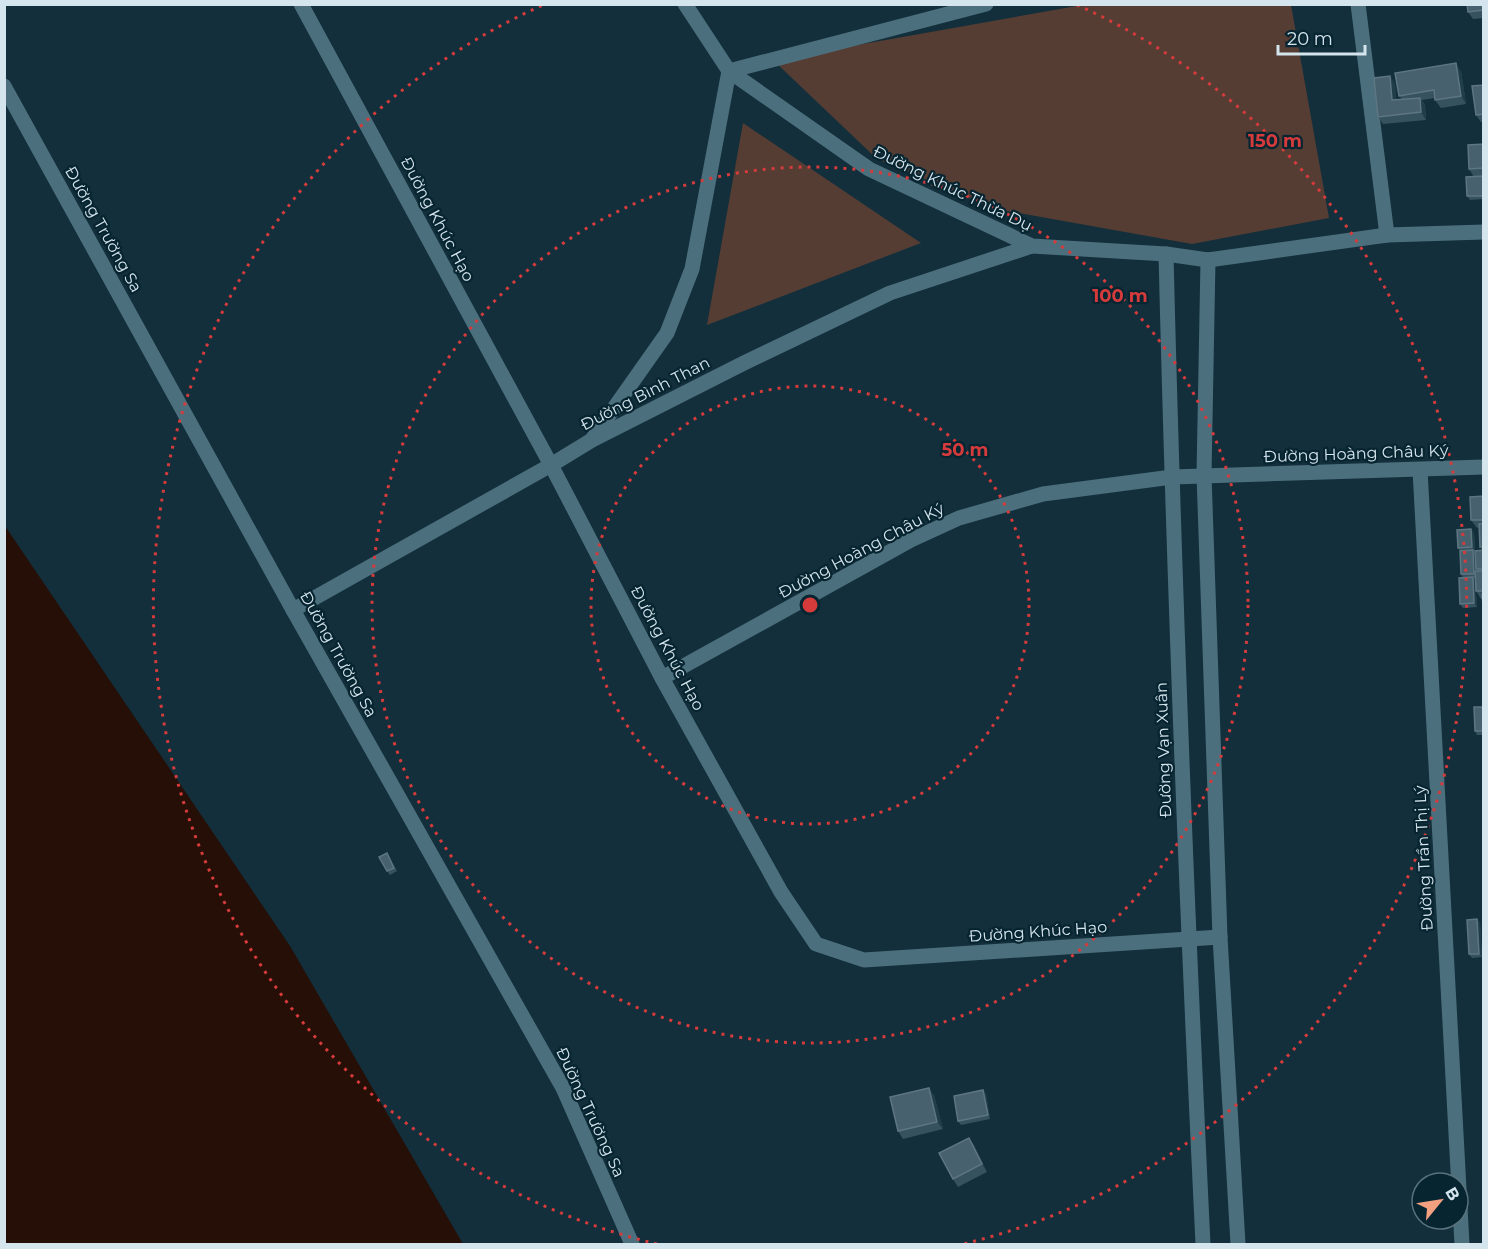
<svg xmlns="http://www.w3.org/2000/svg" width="1488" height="1249" viewBox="0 0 1488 1249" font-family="Montserrat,sans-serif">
  <rect width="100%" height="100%" fill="#122f3b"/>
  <g fill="#563d34">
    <polygon points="1082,5 1291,5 1329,218 1192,244 996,209 877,159 773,60"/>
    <polygon points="743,123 921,243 707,325"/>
  </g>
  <polygon fill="#260f06" points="5,526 290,946 463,1244 5,1244"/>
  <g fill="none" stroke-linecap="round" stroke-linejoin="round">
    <g stroke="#4c6f7e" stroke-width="15">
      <polyline points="301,4 551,465 662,678 781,892 816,944 864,960 1220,937"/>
      <polyline points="685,4 729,71 869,169 1032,246 1166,254 1208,260 1387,235 1484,232"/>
      <polyline points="1358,4 1387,235"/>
      <polyline points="4,86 293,610 563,1088 632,1244"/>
      <path d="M1166,254c8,330 21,660 37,990"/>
      <polyline points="1208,260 1204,475 1220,937 1238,1244"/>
      <polyline points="593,438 667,333 692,269 729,71 986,4"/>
      <polyline points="1420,470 1462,1244"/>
      <polyline points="293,610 551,465 592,440 744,363 890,293 1032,246"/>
      <polyline points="662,678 911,540 959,518 1043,494 1172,477 1484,467"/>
    </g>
  </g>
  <g fill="#36525f">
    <polygon points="1484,4 1484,18 1473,19 1468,12"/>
    <polygon points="1461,71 1466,104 1441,108 1435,100 1435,98 1422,100 1425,105 1426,120 1383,124 1378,117 1390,76 1395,84 1396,100 1402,99 1399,96"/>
    <polygon points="1484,85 1484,122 1481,122 1476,115"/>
    <polygon points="1484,144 1484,176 1474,177 1469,169"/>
    <polygon points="1484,176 1484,199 1470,200 1467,196"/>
    <polygon points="1484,496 1484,614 1482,599 1481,599 1476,591 1475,578 1473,578 1475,581 1477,607 1463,608 1460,604 1463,578 1461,574 1460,551 1458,548 1471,529 1474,533 1475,551 1473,551 1475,553 1482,550 1480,547 1479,527 1477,528 1471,520"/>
    <polygon points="1484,707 1484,735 1477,735 1475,731"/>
    <polygon points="389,857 397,871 390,875 387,871"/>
    <polygon points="1477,919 1480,923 1482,957 1472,958 1469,954"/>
    <polygon points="983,1090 986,1094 990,1119 961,1125 958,1121"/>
    <polygon points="934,1095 943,1129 903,1139 898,1131"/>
    <polygon points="969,1138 974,1145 987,1172 958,1187 953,1179"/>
  </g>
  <g fill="#203d4a">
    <polygon points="1456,63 1461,71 1466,104 1461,96"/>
    <polygon points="1390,76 1395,84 1397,107 1392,100"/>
    <polygon points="1420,98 1425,105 1426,120 1421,112"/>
    <polygon points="1471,529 1474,533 1475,551 1472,547"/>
    <polygon points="1473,550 1476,554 1477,578 1474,574"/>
    <polygon points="1473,577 1475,581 1477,607 1474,603"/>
    <polygon points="1477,919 1480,923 1482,957 1479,954"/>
    <polygon points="929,1088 934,1095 943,1129 937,1122"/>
    <polygon points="983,1090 986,1094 990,1119 988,1115"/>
    <polygon points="969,1138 974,1145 987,1172 982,1164"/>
  </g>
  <g fill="#47626e" stroke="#5d7682" stroke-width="1.5">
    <polygon points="1467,4 1484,4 1484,10 1468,12"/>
    <polygon points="1456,63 1461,96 1435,100 1434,90 1399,96 1395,73"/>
    <polygon points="1390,76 1392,100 1420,98 1421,112 1378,117 1374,78"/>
    <polygon points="1484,85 1484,114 1476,115 1472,86"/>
    <polygon points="1484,144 1484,168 1469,169 1468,145"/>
    <polygon points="1484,176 1484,196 1467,196 1466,177"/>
    <polygon points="1484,496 1484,520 1471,520 1470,497"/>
    <polygon points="1479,524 1484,524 1484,546 1480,547"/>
    <polygon points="1471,529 1472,547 1458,548 1457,530"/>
    <polygon points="1473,550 1474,574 1461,574 1460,551"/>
    <polygon points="1484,550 1484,569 1476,569 1475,551"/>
    <polygon points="1475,571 1484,571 1484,591 1476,591"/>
    <polygon points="1473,577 1474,603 1460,604 1459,578"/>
    <polygon points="1482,595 1484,595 1484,614"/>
    <polygon points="1474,707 1484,707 1484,731 1475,731"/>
    <polygon points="387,853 394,868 387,871 379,857"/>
    <polygon points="1477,919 1479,954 1469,954 1467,920"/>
    <polygon points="929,1088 937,1122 898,1131 890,1097"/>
    <polygon points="983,1090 988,1115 958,1121 954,1096"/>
    <polygon points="969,1138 982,1164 953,1179 939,1153"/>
  </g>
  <g fill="none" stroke="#d63b3c" stroke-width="3" stroke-dasharray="3 6">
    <circle cx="810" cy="605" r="219"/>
    <circle cx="810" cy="605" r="438"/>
    <path d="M657 1244A657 657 0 0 1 543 5M1077 5A657 657 0 0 1 963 1244"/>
  </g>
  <g text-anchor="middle" stroke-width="4.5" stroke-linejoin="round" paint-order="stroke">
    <g font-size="16" fill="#d5e5ed" stroke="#072531">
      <text transform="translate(953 188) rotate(26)" y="6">Đường Khúc Thừa Dụ</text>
      <text transform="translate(438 219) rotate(62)" y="6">Đường Khúc Hạo</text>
      <text transform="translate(104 229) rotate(61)" y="6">Đường Trường Sa</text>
      <text transform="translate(645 393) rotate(-27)" y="6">Đường Bình Than</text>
      <text transform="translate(1356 453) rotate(-2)" y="6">Đường Hoàng Châu Ký</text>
      <text transform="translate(861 550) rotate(-28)" y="6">Đường Hoàng Châu Ký</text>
      <text transform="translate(668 648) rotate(62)" y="6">Đường Khúc Hạo</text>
      <text transform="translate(339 654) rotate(61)" y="6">Đường Trường Sa</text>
      <text transform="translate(1163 750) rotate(-92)" y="6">Đường Vạn Xuân</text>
      <text transform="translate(1423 858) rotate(-93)" y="6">Đường Trần Thị Lý</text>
      <text transform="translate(1038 931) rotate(-4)" y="6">Đường Khúc Hạo</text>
      <text transform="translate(591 1112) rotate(65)" y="6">Đường Trường Sa</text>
    </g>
  </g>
  <circle cx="810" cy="605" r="9" fill="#d63b3c" stroke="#072531" stroke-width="3"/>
  <g font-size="18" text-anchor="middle" font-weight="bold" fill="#d63b3c" stroke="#072531" stroke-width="4.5" stroke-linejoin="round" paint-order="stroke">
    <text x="1275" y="147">150 m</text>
    <text x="1120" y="302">100 m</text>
    <text x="965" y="456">50 m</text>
  </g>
  <rect width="1488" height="1249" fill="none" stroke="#d5e5ed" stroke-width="12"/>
  <g transform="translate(1440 1201) rotate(60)"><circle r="28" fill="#072531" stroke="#59727c" stroke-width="1.5"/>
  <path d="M0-4.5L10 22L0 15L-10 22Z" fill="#f2a080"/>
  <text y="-9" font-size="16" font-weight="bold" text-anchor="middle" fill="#d5e5ed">B</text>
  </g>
  <path d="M1278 45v9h87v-9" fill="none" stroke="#d5e5ed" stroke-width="3"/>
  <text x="1287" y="45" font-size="18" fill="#d5e5ed" stroke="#072531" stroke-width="4.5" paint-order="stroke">20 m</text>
</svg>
